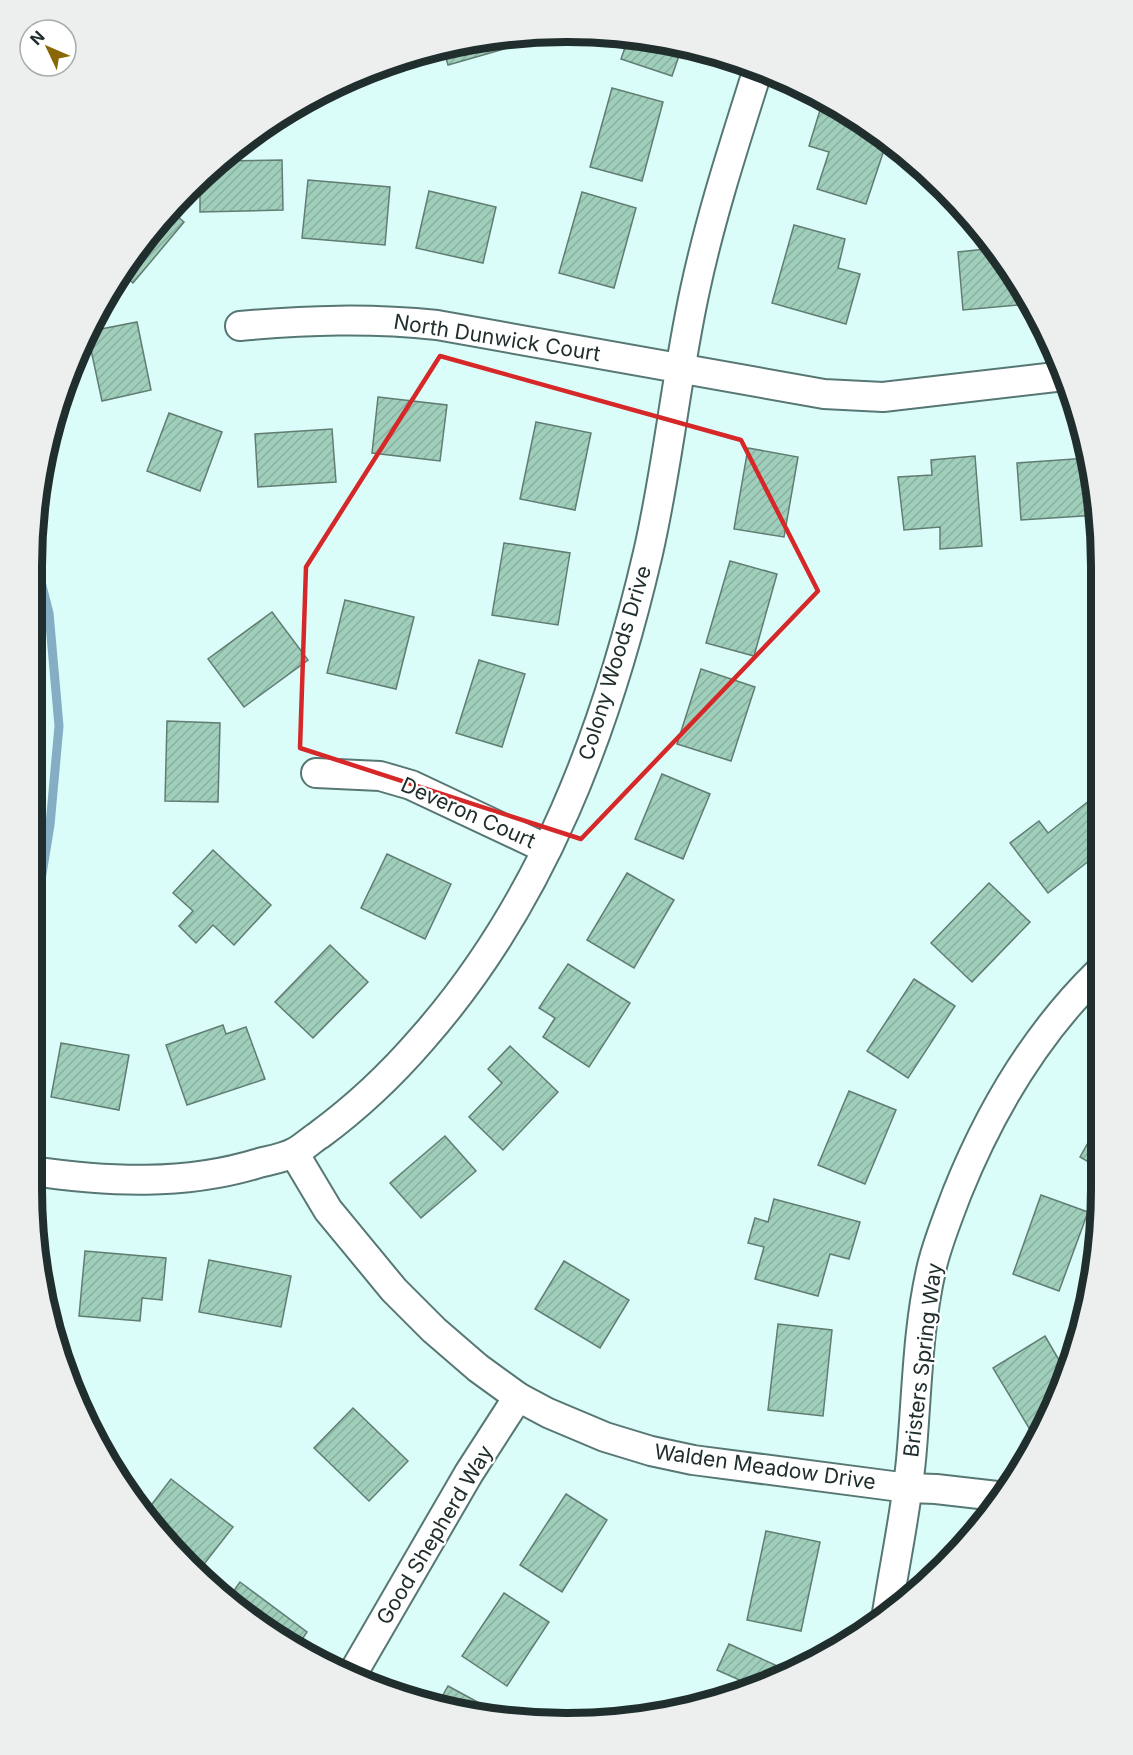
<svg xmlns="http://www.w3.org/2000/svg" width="1133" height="1755" viewBox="0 0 1133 1755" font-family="Inter,sans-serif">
  <defs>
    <pattern id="building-hatch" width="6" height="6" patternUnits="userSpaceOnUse" patternTransform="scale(1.5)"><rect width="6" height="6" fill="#9fcebb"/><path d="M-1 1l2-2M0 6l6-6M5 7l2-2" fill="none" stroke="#89b1a1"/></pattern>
  </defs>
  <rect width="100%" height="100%" fill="#dafdfa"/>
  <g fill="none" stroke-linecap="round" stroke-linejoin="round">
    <polyline stroke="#85aec5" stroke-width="9" points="33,929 50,825 59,726 49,613 36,562"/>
  </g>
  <g fill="url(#building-hatch)" stroke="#617d72" stroke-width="1.5">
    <polygon points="629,36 682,47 672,76 621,59"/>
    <polygon points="500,38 504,49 448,65 443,47"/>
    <polygon points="612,88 663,102 642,181 590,167"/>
    <polygon points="821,107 855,118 887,141 866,204 817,189 829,152 809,146"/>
    <polygon points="282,160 283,210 200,212 200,181 220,161"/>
    <polygon points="308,180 390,187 385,245 302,238"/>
    <polygon points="429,191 496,207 483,263 416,248"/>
    <polygon points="582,192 636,208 614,288 559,273"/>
    <polygon points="169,209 184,222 133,283 125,276 164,214"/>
    <polygon points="794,225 845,239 838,268 860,274 846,324 772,303"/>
    <polygon points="995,248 1030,304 963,310 958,252"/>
    <polygon points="137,322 151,390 102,401 88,336 91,331"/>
    <polygon points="378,397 447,405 440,461 372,453"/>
    <polygon points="169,413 222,432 200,491 147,471"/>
    <polygon points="536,422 591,433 575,510 520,499"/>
    <polygon points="332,429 336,482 258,487 255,434"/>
    <polygon points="748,448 798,457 784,537 734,529"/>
    <polygon points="975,456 982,546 940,549 940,527 904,530 898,477 932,475 931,460"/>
    <polygon points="1088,458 1098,515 1021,520 1017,463"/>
    <polygon points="504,543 570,553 558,625 492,615"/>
    <polygon points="730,561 777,574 754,656 706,643"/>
    <polygon points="345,600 414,617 396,689 327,673"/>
    <polygon points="272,612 308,660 244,707 208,659"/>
    <polygon points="479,660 525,674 502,747 456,733"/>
    <polygon points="701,669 755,687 731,761 677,744"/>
    <polygon points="167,721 220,723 218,802 165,801"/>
    <polygon points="662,774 710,794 683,859 635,839"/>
    <polygon points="1090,800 1099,813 1099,853 1048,893 1010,843 1039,821 1048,833"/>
    <polygon points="213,850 271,905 234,945 213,925 196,943 179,926 193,911 173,893"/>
    <polygon points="387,854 451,884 425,939 361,908"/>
    <polygon points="627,873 674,900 634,968 587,940"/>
    <polygon points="989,883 1030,922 972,982 931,943"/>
    <polygon points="330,945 368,982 313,1038 275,1002"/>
    <polygon points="568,964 630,1003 589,1067 543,1037 555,1018 539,1008"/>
    <polygon points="914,979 955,1006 908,1078 867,1051"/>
    <polygon points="223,1025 226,1034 246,1027 265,1079 187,1105 166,1045"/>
    <polygon points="61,1043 129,1055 119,1110 51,1097"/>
    <polygon points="510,1046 558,1092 503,1150 469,1117 502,1083 488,1069"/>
    <polygon points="849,1091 896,1110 865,1184 818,1165"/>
    <polygon points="1098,1125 1097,1167 1080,1157"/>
    <polygon points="445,1136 476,1171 421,1218 390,1183"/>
    <polygon points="1041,1195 1088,1212 1059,1291 1013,1274"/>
    <polygon points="774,1199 860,1222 849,1259 830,1254 818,1296 755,1279 764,1247 748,1243 755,1218 768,1222"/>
    <polygon points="85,1251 166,1258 162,1300 142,1298 140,1321 79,1316"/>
    <polygon points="209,1260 291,1276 281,1327 199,1312"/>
    <polygon points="564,1261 629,1300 600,1348 535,1309"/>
    <polygon points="778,1324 832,1330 823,1416 768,1410"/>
    <polygon points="1045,1336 1066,1372 1061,1394 1045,1418 1029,1428 993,1368"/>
    <polygon points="353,1408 408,1461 369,1501 314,1448"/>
    <polygon points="171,1479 233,1527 201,1568 192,1561 146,1512"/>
    <polygon points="566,1494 607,1520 562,1592 520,1565"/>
    <polygon points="766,1531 820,1542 801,1631 747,1620"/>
    <polygon points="240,1582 307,1632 299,1644 241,1613 228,1599"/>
    <polygon points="504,1593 549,1622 507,1686 462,1656"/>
    <polygon points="729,1644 784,1669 737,1691 742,1681 717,1670"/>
    <polygon points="448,1686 496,1712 494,1715 438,1704"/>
  </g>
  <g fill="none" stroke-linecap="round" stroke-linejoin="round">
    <g stroke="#577774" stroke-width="32">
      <g id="minor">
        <path d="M240,326c68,-6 129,-8 197,-1l387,69 59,3 181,-21"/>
        <polyline points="316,773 380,776 411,785 547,849"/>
        <polyline points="294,1153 328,1210 394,1290 434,1330 478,1368 518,1397 548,1413 605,1437 651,1451 693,1460 908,1488 936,1489 997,1496"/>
        <path d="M32,1171c76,11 153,15 227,-8 12,-3 25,-5 36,-11 8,-4 16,-12 24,-17 38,-28 72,-60 103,-96 121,-137 185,-310 226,-486 20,-87 28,-176 47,-263 16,-75 40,-148 63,-221"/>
        <path d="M887,1613c8,-51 19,-102 24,-153 6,-64 6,-131 21,-194 6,-25 16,-49 25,-73 33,-82 78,-158 141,-220"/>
        <polyline points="353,1673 469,1473 518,1397"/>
      </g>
    </g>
    <use href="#minor" stroke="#fff" stroke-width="28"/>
  </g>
  <path fill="none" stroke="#d62828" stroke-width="4.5" stroke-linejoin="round" d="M440,356l301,84 77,151 -237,248 -281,-91 6,-181z"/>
  <g text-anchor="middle" stroke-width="4.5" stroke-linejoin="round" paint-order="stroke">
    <g font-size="21" fill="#202e2d" stroke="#fff">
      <text transform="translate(497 338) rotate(9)" y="7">North Dunwick Court</text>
      <text transform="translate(615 663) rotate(-73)" y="7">Colony Woods Drive</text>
      <text transform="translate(468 813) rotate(24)" y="7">Deveron Court</text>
      <text transform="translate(923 1360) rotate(-83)" y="7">Bristers Spring Way</text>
      <text transform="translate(765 1467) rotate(8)" y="7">Walden Meadow Drive</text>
      <text transform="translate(435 1535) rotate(-59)" y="7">Good Shepherd Way</text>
    </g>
  </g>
  <path d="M0 0H1133V1755H0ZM566 42H567A524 524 0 0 1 1091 566V1189A524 524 0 0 1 567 1713H566A524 524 0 0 1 42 1189V566A524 524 0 0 1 566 42Z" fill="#edeeee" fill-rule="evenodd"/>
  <path fill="none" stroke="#202e2d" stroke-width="8" d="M566 42H567A524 524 0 0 1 1091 566V1189A524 524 0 0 1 567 1713H566A524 524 0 0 1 42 1189V566A524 524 0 0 1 566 42Z"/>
  <g transform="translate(48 48) rotate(314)"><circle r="28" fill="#ffffff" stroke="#a6abab" stroke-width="1.5"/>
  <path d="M0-4.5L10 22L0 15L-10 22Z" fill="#896704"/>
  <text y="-9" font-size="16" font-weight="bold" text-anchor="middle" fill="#202e2d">N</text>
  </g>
</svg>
